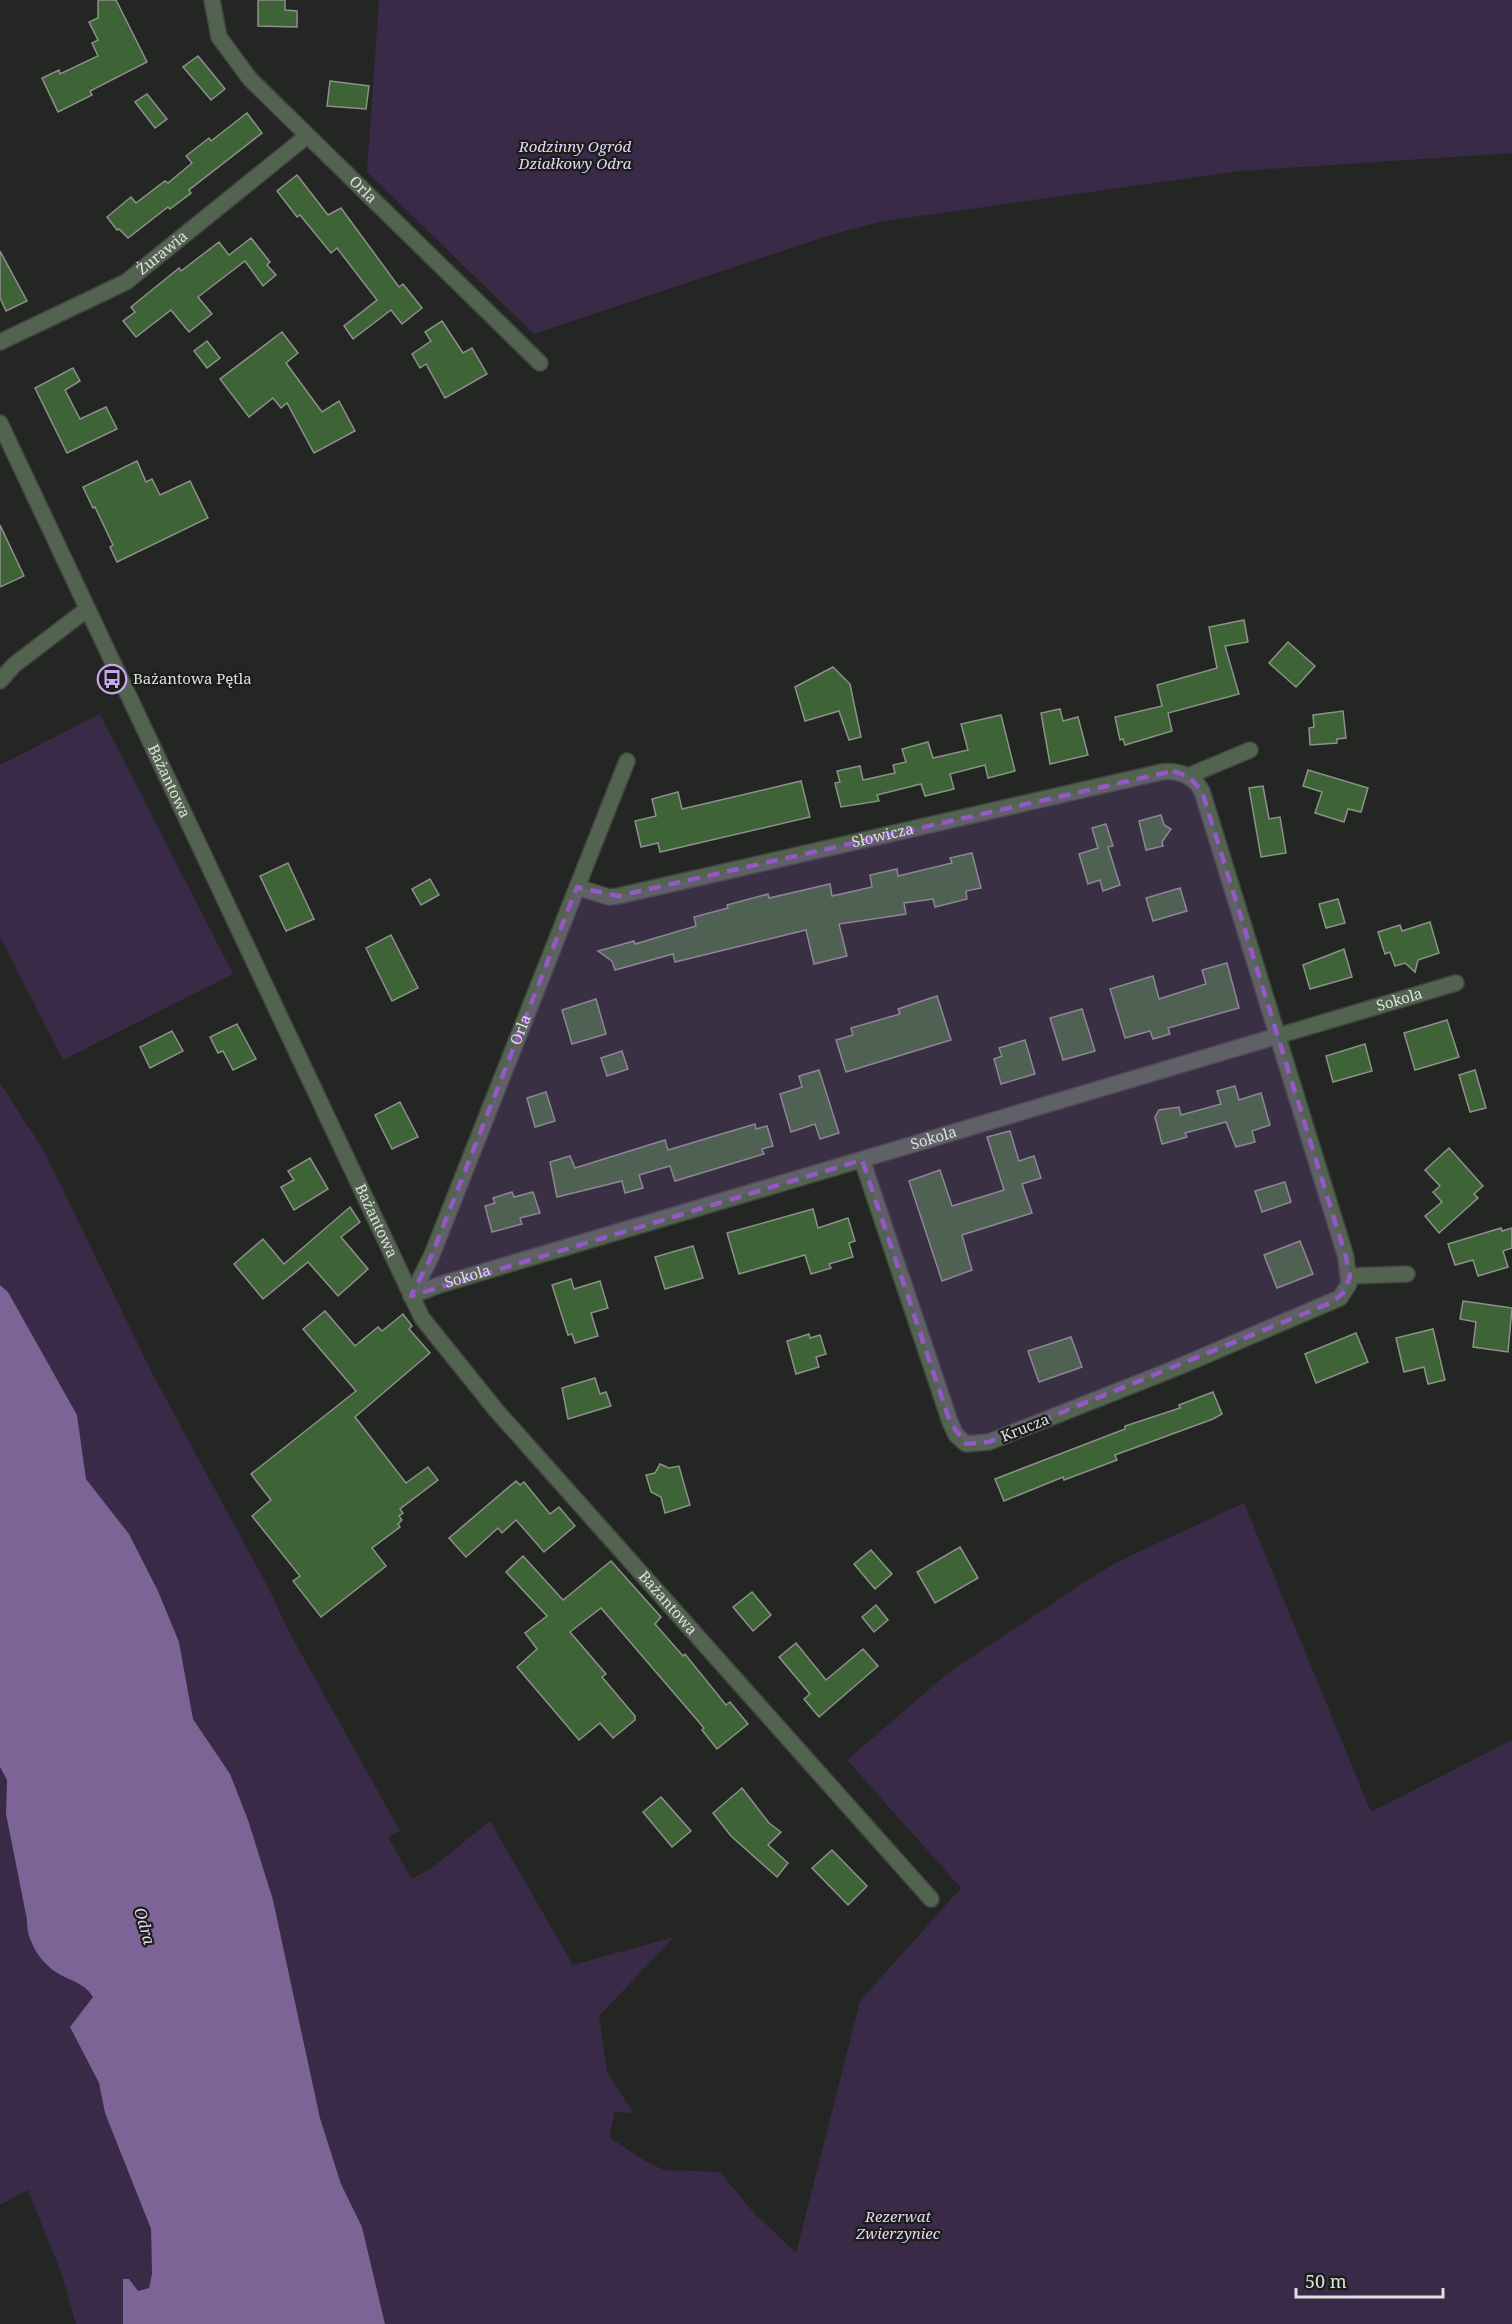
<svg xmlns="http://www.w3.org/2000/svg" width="1512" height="2324" viewBox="0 0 1512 2324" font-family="'Noto Serif',serif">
  <rect width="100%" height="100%" fill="#242623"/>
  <g fill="#392a48">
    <polygon points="379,0 1512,0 1512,153 1240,171 884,221 830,235 534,334 367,172"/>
    <polygon points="100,714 233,974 63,1060 0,937 0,765"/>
    <polygon points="0,1083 44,1151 153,1375 269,1589 288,1630 400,1831 388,1837 412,1879 433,1867 490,1821 573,1965 674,1937 599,2016 607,2071 633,2113 615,2112 609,2137 645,2161 664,2170 720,2172 753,2212 796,2253 860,2001 961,1888 847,1760 948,1673 1089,1579 1119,1561 1244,1503 1371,1812 1512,1740 1512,2324 385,2324 362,2227 341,2184 320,2118 273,1900 207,1739 193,1719 179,1642 158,1591 129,1534 86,1479 77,1415 8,1292 0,1285"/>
    <path d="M0,1767l7,13 -1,34 21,106c-1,20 15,44 32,54 14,8 25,9 34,23l-23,30 29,56 6,30 46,116 1,45 -3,14 -11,3 -9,-12h-6v45h-47l-15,-52 -33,-82 -28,15z"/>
  </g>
  <path fill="#7d6496" d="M0,1285l8,7 69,123 9,64 43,55 29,57 21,51 14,77 37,55 18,46 25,80 47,218 21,66 21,43 23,97h-262v-45h6l9,12 11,-3 3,-14 -1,-45 -46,-116 -6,-30 -29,-56 23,-30c-9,-14 -20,-15 -34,-23 -18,-10 -33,-34 -32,-54l-21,-106 1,-34 -7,-13z"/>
  <g fill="#3e6336" stroke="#8d908c" stroke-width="1.5">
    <polygon points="98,0 116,0 147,62 90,91 92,95 58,112 42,78 59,70 60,74 98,56 92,43 98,40 89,22 98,18"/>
    <polygon points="258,0 285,0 285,10 297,11 297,27 258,26"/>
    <polygon points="198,56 225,89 211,100 183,67"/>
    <polygon points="330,81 369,86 366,109 327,106"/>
    <polygon points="147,94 167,119 155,128 135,102"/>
    <polygon points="247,113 262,133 189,190 191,193 170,209 168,207 128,238 119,229 117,230 107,217 131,197 136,203 165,181 168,183 192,163 186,156 209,138 211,141"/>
    <polygon points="297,175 328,215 341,208 399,287 403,284 422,308 402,324 391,310 353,339 344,326 377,300 337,248 331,253 300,215 297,217 277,191"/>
    <polygon points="251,238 270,262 267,265 276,275 263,286 245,261 198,297 212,314 189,332 171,310 136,337 123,321 135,312 131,307 179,268 181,271 219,242 229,255"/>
    <polygon points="0,251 27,301 6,311 0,298"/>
    <polygon points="442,321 463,353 472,348 487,374 445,398 426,364 420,368 412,354 431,341 425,332"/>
    <polygon points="282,332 298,353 286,363 322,412 339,401 355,431 314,453 287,403 281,408 273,398 249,417 220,379"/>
    <polygon points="207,341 220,358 207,368 194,351"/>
    <polygon points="73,368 80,381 65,390 80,419 106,407 117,429 67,453 35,388"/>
    <polygon points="137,461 146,482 152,479 160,495 190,481 208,518 117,562 110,547 113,545 95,507 93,508 83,487"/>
    <polygon points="0,525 24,576 0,587"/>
    <polygon points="1244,620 1248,642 1225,646 1239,694 1168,713 1172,731 1125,745 1123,739 1120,740 1115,717 1162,706 1157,685 1217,668 1209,627"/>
    <polygon points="1288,642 1315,666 1296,687 1269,663"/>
    <polygon points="833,667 850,684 861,737 849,740 839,711 805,721 795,687"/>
    <polygon points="1060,709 1063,721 1078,717 1088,755 1050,764 1041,713"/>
    <polygon points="1343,711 1346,738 1337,739 1337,743 1310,745 1309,728 1314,727 1313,715"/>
    <polygon points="1001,715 1015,771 988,778 985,765 950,774 954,789 925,796 921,784 877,795 879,801 841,807 835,783 840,782 837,771 860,766 863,780 895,773 893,765 906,762 902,749 928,742 933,758 968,750 961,724"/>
    <polygon points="1308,770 1368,788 1361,812 1348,809 1344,822 1315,813 1322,792 1303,786"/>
    <polygon points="801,781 810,817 660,852 658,843 641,847 635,821 656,816 652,799 678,792 682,809"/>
    <polygon points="1263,786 1269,819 1280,817 1286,853 1261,857 1249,788"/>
    <polygon points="1161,815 1164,825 1171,829 1162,842 1163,846 1146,850 1139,821"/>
    <polygon points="1106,824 1113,846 1108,847 1120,885 1103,891 1100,880 1088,884 1079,854 1098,848 1092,828"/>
    <polygon points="972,853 981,888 966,891 967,899 935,907 933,899 904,903 906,914 839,924 847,956 814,964 806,930 675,962 673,954 615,970 612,961 598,951 634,941 635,944 696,926 694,917 728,908 727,905 768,894 769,898 830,884 832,896 872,887 870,875 897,869 898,876 952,863 950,858"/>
    <polygon points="288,863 314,919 286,931 260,876"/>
    <polygon points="430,879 439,895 421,905 412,889"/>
    <polygon points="1180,888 1187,911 1153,921 1146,898"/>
    <polygon points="1338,899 1345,923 1326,928 1319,904"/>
    <polygon points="1430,922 1439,953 1418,960 1415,972 1405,963 1395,966 1390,952 1385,954 1378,932 1400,925 1402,931"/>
    <polygon points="391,935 418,988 392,1001 366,948"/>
    <polygon points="1344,949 1352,977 1310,989 1303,965"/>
    <polygon points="1227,963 1239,1008 1168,1028 1170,1034 1153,1039 1150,1031 1125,1038 1110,989 1153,976 1159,999 1206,984 1202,970"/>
    <polygon points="937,996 951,1040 846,1072 836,1040 853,1035 851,1028 900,1014 898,1009"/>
    <polygon points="596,999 606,1034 572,1044 562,1010"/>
    <polygon points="1082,1009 1095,1051 1063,1060 1050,1018"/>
    <polygon points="1447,1020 1459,1057 1415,1070 1404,1033"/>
    <polygon points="237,1024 256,1059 233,1070 223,1051 218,1053 210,1037"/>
    <polygon points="172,1031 183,1051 150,1068 140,1047"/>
    <polygon points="1025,1040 1035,1074 1001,1084 994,1059 1002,1056 999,1048"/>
    <polygon points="1365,1044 1372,1071 1333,1082 1326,1056"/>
    <polygon points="622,1051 628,1069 607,1076 601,1058"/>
    <polygon points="819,1070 839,1133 820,1139 815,1124 791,1132 780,1094 802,1087 799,1076"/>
    <polygon points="1475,1070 1486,1108 1470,1112 1459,1075"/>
    <polygon points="1235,1086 1239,1100 1261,1093 1270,1125 1252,1131 1255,1142 1236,1147 1226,1122 1185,1133 1187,1137 1162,1144 1155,1117 1159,1110 1179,1107 1181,1115 1221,1104 1217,1091"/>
    <polygon points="546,1092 555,1121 535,1127 527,1098"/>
    <polygon points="400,1102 418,1137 392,1149 375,1115"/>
    <polygon points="755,1124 756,1129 767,1126 773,1146 762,1149 764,1154 675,1181 670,1166 639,1175 643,1188 625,1193 622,1181 557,1197 550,1162 570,1156 575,1168 665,1140 668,1150"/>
    <polygon points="1010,1131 1019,1161 1034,1156 1041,1178 1022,1184 1032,1213 962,1235 972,1270 942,1281 909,1181 940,1170 952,1206 1004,1190 987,1137"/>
    <polygon points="1449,1148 1483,1186 1474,1194 1478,1198 1439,1233 1425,1216 1442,1202 1433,1192 1440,1186 1425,1170"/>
    <polygon points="310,1158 328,1189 294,1210 281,1187 294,1180 288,1171"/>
    <polygon points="1285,1182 1291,1202 1262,1212 1255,1191"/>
    <polygon points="512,1192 514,1197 533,1192 540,1213 520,1218 522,1224 492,1232 485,1206 495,1203 493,1198"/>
    <polygon points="350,1207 360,1222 341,1237 368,1269 338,1296 308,1262 263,1299 234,1264 263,1239 284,1264"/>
    <polygon points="813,1209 818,1228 848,1218 855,1241 849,1243 853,1257 829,1264 831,1268 811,1274 805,1255 739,1274 727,1233"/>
    <polygon points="1501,1228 1502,1231 1512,1228 1512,1248 1503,1251 1508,1267 1478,1276 1473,1260 1455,1265 1448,1244"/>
    <polygon points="1300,1241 1313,1274 1277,1288 1264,1255"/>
    <polygon points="693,1246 703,1278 665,1289 655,1257"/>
    <polygon points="571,1279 574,1289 600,1281 608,1308 591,1313 598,1336 575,1343 572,1334 568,1335 552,1285"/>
    <polygon points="1463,1301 1512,1308 1508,1352 1473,1347 1476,1322 1460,1319"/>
    <polygon points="325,1311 355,1346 378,1327 382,1331 403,1314 412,1326 409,1329 430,1353 355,1417 406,1483 428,1467 438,1480 400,1509 403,1513 399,1516 402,1520 398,1524 400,1527 372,1548 386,1566 321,1617 293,1581 300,1576 252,1516 271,1500 251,1474 356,1391 303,1329"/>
    <polygon points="1433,1329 1445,1380 1428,1384 1424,1367 1404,1372 1396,1338"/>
    <polygon points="1356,1333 1368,1362 1316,1383 1305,1354"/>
    <polygon points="809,1334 810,1338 820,1335 826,1354 816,1357 819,1367 796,1374 787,1341"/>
    <polygon points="1071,1337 1082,1367 1039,1382 1028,1351"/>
    <polygon points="595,1378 600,1394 606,1392 611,1406 568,1419 562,1388"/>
    <polygon points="1213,1392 1222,1414 1213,1419 1115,1455 1117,1460 1064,1480 1063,1477 1004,1501 995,1479 1125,1429 1125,1426 1180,1408 1179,1405"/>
    <polygon points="660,1464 669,1468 679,1466 690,1505 665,1513 661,1497 651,1492 646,1475 655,1473"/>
    <polygon points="516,1481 520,1485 524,1482 550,1514 559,1507 575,1526 544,1552 516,1520 502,1533 498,1528 466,1557 449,1538"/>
    <polygon points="960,1547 978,1578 935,1603 917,1572"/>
    <polygon points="871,1550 892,1574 875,1589 854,1564"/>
    <polygon points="523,1556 563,1600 611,1561 661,1617 655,1624 683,1656 685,1654 726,1705 730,1702 748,1724 717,1749 702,1730 704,1728 601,1608 570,1632 606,1674 602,1677 635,1716 635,1720 613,1738 600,1723 579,1740 517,1667 537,1649 525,1633 547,1616 506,1572"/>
    <polygon points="752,1592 771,1615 753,1631 733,1607"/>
    <polygon points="876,1605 888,1620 874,1632 862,1617"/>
    <polygon points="796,1643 826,1680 863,1649 878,1666 819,1717 804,1699 810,1694 779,1657"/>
    <polygon points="742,1788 769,1823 781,1832 768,1845 788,1863 777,1877 731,1836 713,1813"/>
    <polygon points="661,1797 691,1831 672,1847 643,1812"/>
    <polygon points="832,1850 867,1886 848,1905 812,1868"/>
  </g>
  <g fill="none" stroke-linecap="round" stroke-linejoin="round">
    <g stroke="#424441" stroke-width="18">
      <g id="minor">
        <path id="s1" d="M212,0l7,37 31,42 290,284"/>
        <path id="s2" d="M0,342l126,-60 181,-146"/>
        <path id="s3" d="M0,423l422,895 74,92 435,489"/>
        <polyline points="0,681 14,665 86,610"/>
        <polyline points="1188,776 1250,750"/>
        <path id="s4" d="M577,887l32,10 9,-1 543,-124c17,-2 32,3 41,19l144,466 3,27 -9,14 -164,70 -187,74 -23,2 -10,-9 -6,-13 -88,-262"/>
        <polyline points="1350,1276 1407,1274"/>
        <path id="s5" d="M411,1296l28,-11 1017,-302"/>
        <path id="s6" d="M411,1296l20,-39 196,-496"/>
      </g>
    </g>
    <use href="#minor" stroke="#52634f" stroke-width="15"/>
  </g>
  <path fill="#9459c7" fill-opacity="0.2" stroke="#9459c7" stroke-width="4.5" stroke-dasharray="12 8" stroke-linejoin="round" d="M1173,771l15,5 14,15 144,466 4,19 -5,15 -12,11 -344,140 -23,2 -16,-22 -88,-262 -451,136 20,-39 146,-370 41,9z"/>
  <defs>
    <g id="bus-ring" transform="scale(1.5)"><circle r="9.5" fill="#1a1d1a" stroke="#c9a5ee" stroke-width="1.5"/><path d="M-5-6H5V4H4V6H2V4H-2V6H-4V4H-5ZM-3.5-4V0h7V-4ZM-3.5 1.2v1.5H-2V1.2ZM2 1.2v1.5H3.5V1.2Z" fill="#c9a5ee"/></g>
  </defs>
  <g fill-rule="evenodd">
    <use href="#bus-ring" x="112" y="679"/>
  </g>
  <g text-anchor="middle" stroke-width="4.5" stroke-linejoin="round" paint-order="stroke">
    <g font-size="15" font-style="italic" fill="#e4d6f5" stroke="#1a1d1a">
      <text x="575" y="152">Rodzinny Ogród<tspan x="575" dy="17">Działkowy Odra</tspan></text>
      <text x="898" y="2222">Rezerwat<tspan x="898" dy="17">Zwierzyniec</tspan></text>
    </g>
    <g font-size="15" fill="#dee0de" stroke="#1a1d1a">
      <text dy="5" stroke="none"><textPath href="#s1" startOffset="248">Orla</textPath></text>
      <text dy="5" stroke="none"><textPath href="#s2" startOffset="186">Żurawia</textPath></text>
      <text dy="5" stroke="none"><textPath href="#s3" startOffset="396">Bażantowa</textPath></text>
      <text dy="5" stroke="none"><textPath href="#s4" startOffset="314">Słowicza</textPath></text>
      <text dy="5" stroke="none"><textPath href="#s5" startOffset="1032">Sokola</textPath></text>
      <text dy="5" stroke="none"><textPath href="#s6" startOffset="288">Orla</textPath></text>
      <text dy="5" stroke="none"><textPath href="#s5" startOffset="546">Sokola</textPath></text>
      <text dy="5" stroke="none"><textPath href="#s3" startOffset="882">Bażantowa</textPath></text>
      <text dy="5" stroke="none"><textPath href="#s5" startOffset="60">Sokola</textPath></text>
      <text transform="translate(1025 1428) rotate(-22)" y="5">Krucza</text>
      <text dy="5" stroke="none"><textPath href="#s3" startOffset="1366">Bażantowa</textPath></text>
    </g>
    <g font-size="15" fill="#dee0de" stroke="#1a1d1a" text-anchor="start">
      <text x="133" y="684">Bażantowa Pętla</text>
    </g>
    <g font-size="16" font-style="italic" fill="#e4d5f4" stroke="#1a1d1a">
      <text transform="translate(145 1926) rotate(74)" y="6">Odra</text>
    </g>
  </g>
  <path d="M1296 2288v9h147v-9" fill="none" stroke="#dee0de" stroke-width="3"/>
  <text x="1305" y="2288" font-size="18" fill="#dee0de" stroke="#1a1d1a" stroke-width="4.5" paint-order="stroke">50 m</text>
</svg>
